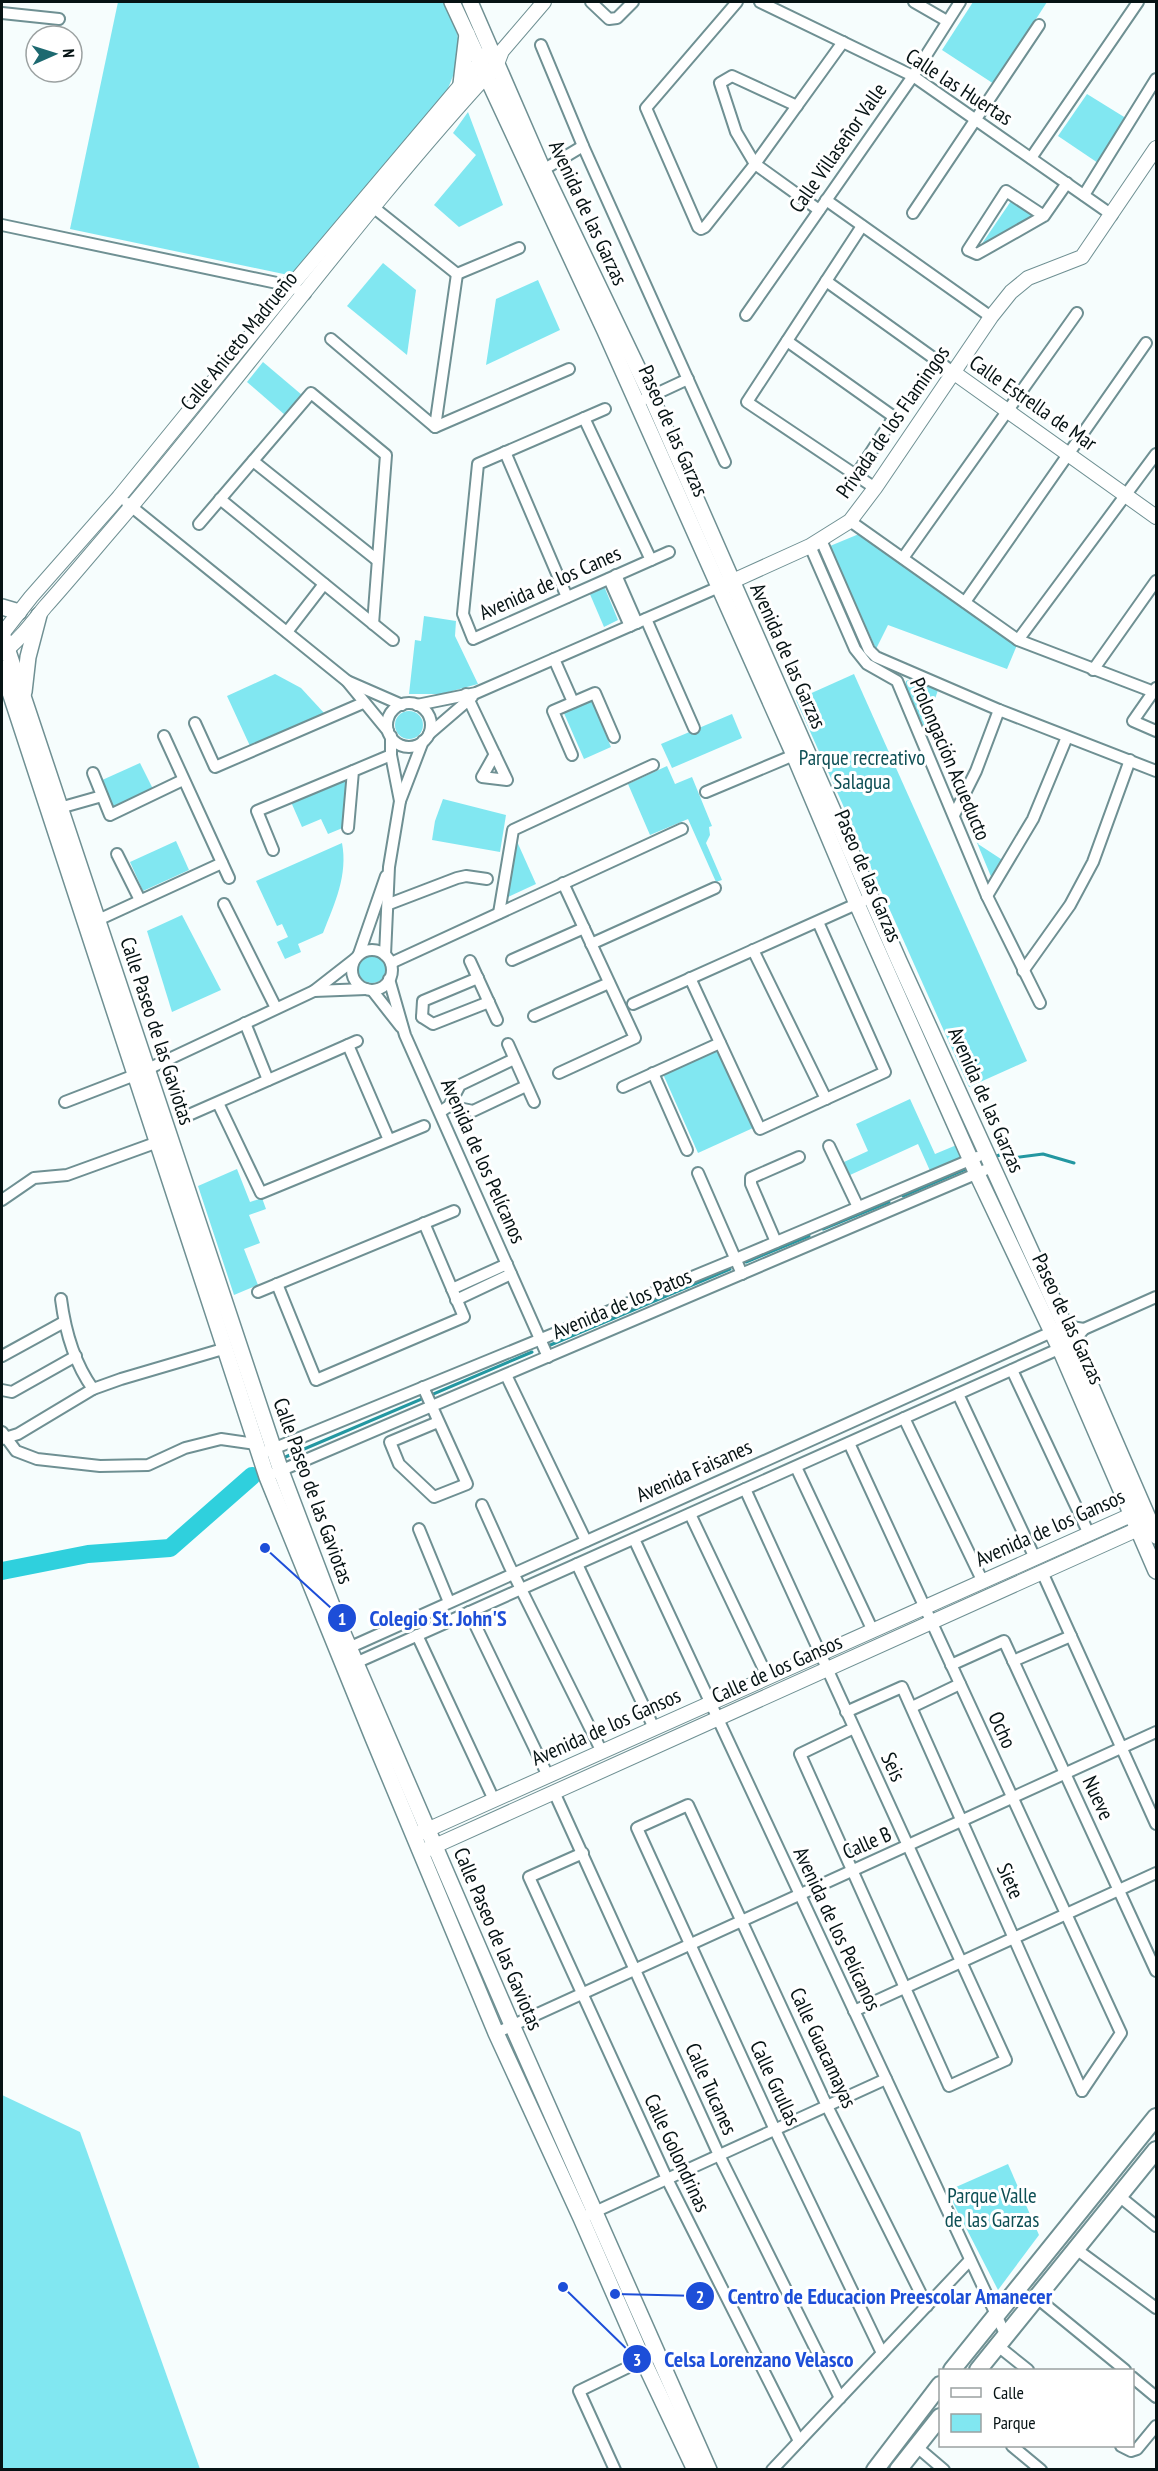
<svg xmlns="http://www.w3.org/2000/svg" width="1158" height="2471" viewBox="0 0 1158 2471" font-family="'PT Sans Narrow',sans-serif">
  <rect width="100%" height="100%" fill="#f6fdfd"/>
  <g fill="#81e7f1">
    <path d="M118,2h327c19,40 18,54 -1,95l-151,179 -223,-47z"/>
    <polygon points="973,2 1047,2 994,84 942,50"/>
    <polygon points="1087,94 1129,120 1101,165 1058,136"/>
    <polygon points="468,112 503,205 459,227 434,205 476,155 453,133"/>
    <polygon points="1011,201 1033,215 979,248"/>
    <polygon points="383,263 416,290 407,355 347,306"/>
    <polygon points="538,280 560,330 486,365 496,299"/>
    <polygon points="263,362 302,395 285,415 247,382"/>
    <polygon points="859,534 1017,645 1007,669 888,625 876,649 830,546"/>
    <polygon points="604,586 618,620 604,627 589,592"/>
    <polygon points="424,616 456,621 455,636 478,684 441,694 409,694 415,640 421,641"/>
    <polygon points="275,674 301,688 325,714 250,746 227,696"/>
    <polygon points="854,674 1027,1061 969,1087 796,700"/>
    <polygon points="911,679 938,690 925,729 905,687 906,681"/>
    <polygon points="591,699 611,747 584,759 563,711"/>
    <circle cx="409" cy="725" r="14"/>
    <polygon points="732,714 742,738 672,768 661,744"/>
    <polygon points="140,763 153,789 111,808 100,781"/>
    <polygon points="667,766 675,784 692,777 712,826 709,827 710,835 706,843 722,880 716,882 688,819 650,835 628,784"/>
    <polygon points="347,778 345,827 328,834 321,819 302,827 291,802"/>
    <polygon points="443,799 506,815 500,852 432,840 435,821"/>
    <polygon points="963,809 987,829 978,844 1004,861 992,879"/>
    <polygon points="515,837 536,884 506,898"/>
    <polygon points="176,841 189,870 143,891 130,862"/>
    <path d="M342,843c6,32 -7,60 -19,90l-25,11 3,8 -16,7 -8,-17 11,-5 -6,-13 -5,2 -21,-45z"/>
    <polygon points="182,915 221,990 172,1012 147,931"/>
    <circle cx="372" cy="969" r="14"/>
    <polygon points="717,1049 753,1128 698,1153 663,1074"/>
    <polygon points="910,1099 935,1154 959,1144 965,1157 931,1173 918,1144 850,1175 844,1162 868,1151 856,1124"/>
    <polygon points="237,1169 250,1202 262,1198 266,1209 249,1215 260,1243 244,1249 258,1285 234,1295 198,1186"/>
    <polygon points="2,2095 80,2132 200,2469 2,2469"/>
    <polygon points="1008,2164 1039,2235 998,2290 947,2191"/>
  </g>
  <g fill="none" stroke-linecap="round" stroke-linejoin="round">
    <g stroke="#2397a1" stroke-width="3">
      <polyline points="997,1156 1002,1154 1013,1158 1043,1154 1074,1163"/>
      <polyline points="903,1196 968,1168"/>
      <polyline points="823,1229 889,1202"/>
      <polyline points="746,1262 809,1236"/>
      <polyline points="548,1346 730,1269"/>
      <polyline points="283,1458 532,1352"/>
      <polyline points="252,1476 258,1472"/>
    </g>
    <polyline stroke="#2fd0dd" stroke-width="18" points="2,1571 88,1554 170,1548 252,1476"/>
    <g stroke="#6f9093" stroke-width="14">
      <g id="minor">
        <polyline points="591,2 609,19 617,18 633,2"/>
        <polyline points="737,2 646,108 698,227 701,229 705,227 755,164 843,42"/>
        <polyline points="760,2 913,76 1112,215"/>
        <polyline points="914,2 947,21"/>
        <polyline points="2,13 59,19"/>
        <polyline points="541,45 583,146 725,462"/>
        <polyline points="797,106 732,76 720,83 736,132 755,164 819,210"/>
        <polyline points="1031,158 1138,2"/>
        <polyline points="543,170 583,146"/>
        <polyline points="1084,195 1156,79"/>
        <polyline points="826,200 991,317"/>
        <polyline points="368,203 457,274"/>
        <polyline points="913,213 1039,25"/>
        <polyline points="1044,216 1006,191 968,250 977,254 1044,216 1067,183"/>
        <polyline points="2,225 291,286 305,294"/>
        <polyline points="862,226 747,402 875,488"/>
        <polyline points="457,274 519,248"/>
        <polyline points="826,281 953,372"/>
        <polyline points="746,315 913,76 960,2"/>
        <polyline points="331,339 435,427 457,274"/>
        <polyline points="787,341 894,417 856,475"/>
        <polyline points="645,399 688,379"/>
        <polyline points="605,409 478,464 463,614 473,639 669,552"/>
        <polyline points="584,418 651,560"/>
        <polyline points="435,427 569,369"/>
        <polyline points="505,452 567,597"/>
        <polyline points="253,461 377,560"/>
        <polyline points="220,499 393,640"/>
        <polyline points="127,503 347,681 388,731"/>
        <polyline points="850,521 1018,640 1154,692"/>
        <polyline points="199,524 311,393 386,455 373,624"/>
        <polyline points="821,540 869,650 876,657 999,710 1156,771"/>
        <polyline points="810,546 855,649 867,664 897,681 987,896 1040,1003"/>
        <polyline points="903,558 1077,313"/>
        <polyline points="616,575 637,623"/>
        <polyline points="609,579 630,626"/>
        <polyline points="965,602 1146,343"/>
        <polyline points="646,619 694,728"/>
        <polyline points="287,632 324,584"/>
        <polyline points="1018,640 1156,454"/>
        <polyline points="554,659 573,702"/>
        <polyline points="1093,670 1156,581"/>
        <polyline points="347,681 402,705"/>
        <polyline points="1156,688 1133,721 1156,731"/>
        <polyline points="466,694 507,780 482,777 495,754"/>
        <circle cx="409" cy="725" r="22"/>
        <polyline points="417,705 476,693 719,587"/>
        <polyline points="195,723 215,767 363,703"/>
        <polyline points="429,734 472,697"/>
        <polyline points="164,736 229,878"/>
        <polyline points="572,755 553,711 595,693 614,737"/>
        <polyline points="93,773 110,815 183,780"/>
        <polyline points="706,792 794,755"/>
        <polyline points="400,801 423,741"/>
        <polyline points="56,809 102,796"/>
        <polyline points="954,815 976,771 999,710"/>
        <polyline points="348,828 353,771 391,755"/>
        <polyline points="273,850 257,811 353,771"/>
        <polyline points="117,854 140,900"/>
        <polyline points="987,896 1033,819 1067,737"/>
        <polyline points="224,904 276,1008"/>
        <polyline points="389,904 457,878 466,876 487,879"/>
        <polyline points="499,913 513,830 653,765"/>
        <polyline points="98,920 222,863"/>
        <polyline points="591,944 715,888"/>
        <polyline points="753,950 826,1099"/>
        <circle cx="372" cy="970" r="20"/>
        <polyline points="359,954 386,876"/>
        <polyline points="385,955 389,867 400,801 391,755 391,736"/>
        <polyline points="512,960 584,928"/>
        <polyline points="470,961 497,1020"/>
        <polyline points="391,963 682,829"/>
        <polyline points="1023,971 1070,905 1093,862 1130,760"/>
        <polyline points="690,978 760,1129 885,1072 818,922"/>
        <polyline points="389,979 405,1035 548,1357"/>
        <polyline points="372,990 401,1027"/>
        <polyline points="314,991 366,989"/>
        <polyline points="633,1004 863,901"/>
        <polyline points="534,1016 609,983"/>
        <polyline points="422,1017 423,1001 478,978"/>
        <polyline points="422,1017 433,1024 489,1002"/>
        <polyline points="245,1023 268,1080"/>
        <polyline points="508,1044 534,1102"/>
        <polyline points="348,1045 389,1140"/>
        <polyline points="559,1073 635,1038 563,883"/>
        <polyline points="653,1073 687,1150"/>
        <polyline points="623,1087 720,1043"/>
        <polyline points="65,1102 135,1075 314,991 355,959"/>
        <polyline points="218,1103 261,1193 424,1126"/>
        <polyline points="449,1106 473,1111 526,1086"/>
        <polyline points="440,1112 449,1106 460,1085 514,1059"/>
        <polyline points="191,1114 357,1041"/>
        <polyline points="829,1146 858,1207"/>
        <polyline points="698,1173 742,1274"/>
        <polyline points="2,1200 34,1178 67,1175 158,1142"/>
        <polyline points="776,1242 751,1184 751,1178 799,1157"/>
        <polyline points="277,1284 316,1380 464,1317 424,1223"/>
        <polyline points="452,1289 507,1264"/>
        <polyline points="258,1292 454,1211"/>
        <path d="M61,1299c4,31 14,65 32,90"/>
        <polyline points="456,1300 511,1274"/>
        <polyline points="2,1356 64,1322"/>
        <polyline points="1012,1370 1089,1534"/>
        <polyline points="506,1375 586,1541"/>
        <polyline points="423,1387 467,1484 434,1497 399,1464 390,1442 438,1422"/>
        <polyline points="2,1390 12,1392 76,1356"/>
        <polyline points="958,1394 1035,1558"/>
        <polyline points="904,1418 983,1582"/>
        <polyline points="2,1432 16,1451 37,1459 100,1466 148,1465 185,1448 221,1439 256,1444"/>
        <polyline points="2,1439 18,1434 93,1389 121,1379 223,1349"/>
        <polyline points="849,1443 1121,2033 1082,2091"/>
        <polyline points="268,1451 736,1259 977,1157"/>
        <polyline points="796,1467 873,1631"/>
        <polyline points="275,1473 992,1167"/>
        <path d="M745,1489c87,191 174,381 261,571l-57,26 -149,-332 54,-26"/>
        <polyline points="482,1505 509,1565 602,1752"/>
        <polyline points="690,1514 768,1678"/>
        <polyline points="419,1529 449,1602"/>
        <polyline points="634,1539 1006,2336"/>
        <polyline points="577,1564 654,1728"/>
        <polyline points="1042,1572 1156,1824"/>
        <polyline points="469,1612 548,1776"/>
        <polyline points="417,1635 494,1800"/>
        <polyline points="344,1650 1065,1326 1084,1329"/>
        <polyline points="1013,1661 1071,1636"/>
        <polyline points="351,1665 1072,1343 1084,1329 1156,1297"/>
        <polyline points="951,1665 1004,1641 1156,1971"/>
        <polyline points="912,1707 960,1684"/>
        <polyline points="846,1712 902,1687 1082,2091"/>
        <polyline points="554,1792 719,2155 840,2398"/>
        <polyline points="583,1853 529,1877 667,2179 799,2441"/>
        <polyline points="854,2011 1156,1873"/>
        <polyline points="496,2033 1156,1732"/>
        <polyline points="1119,2196 1156,2226"/>
        <polyline points="588,2215 886,2079"/>
        <polyline points="1076,2249 1156,2308"/>
        <polyline points="1037,2298 1125,2370"/>
        <polyline points="998,2346 1028,2370"/>
        <polyline points="882,2353 775,2130 637,1828 688,1805 827,2106 927,2306"/>
        <polyline points="1132,2377 1156,2397"/>
        <polyline points="1012,2446 1041,2470"/>
        <polyline points="1121,2446 1131,2451 1137,2449 1156,2426"/>
        <polyline points="917,2447 944,2470"/>
        <polyline points="615,2470 579,2391 643,2360"/>
        <polyline points="772,2470 970,2260"/>
      </g>
    </g>
    <g stroke="#6f9093" stroke-width="16">
      <g id="tertiary">
        <polyline points="953,372 1156,517"/>
        <polyline points="724,585 810,546 850,521 875,488 991,317 1011,292 1028,278 1082,257 1156,148"/>
        <polyline points="2,634 31,597 119,497 291,286 487,54"/>
        <path d="M2,653c16,-11 30,-30 43,-46 25,-28 49,-57 74,-86 128,-150 244,-312 378,-457l5,-13 42,-49"/>
        <polyline points="418,1834 1140,1511"/>
        <polyline points="426,1850 1147,1525"/>
      </g>
    </g>
    <g stroke="#6f9093" stroke-width="18">
      <g id="secondary">
        <polyline points="452,2 605,331 794,755 857,904 977,1174 1060,1349 1156,1571"/>
        <polyline points="470,2 543,170 651,396 899,961 1065,1326 1156,1536"/>
        <polyline points="461,84 467,34"/>
        <polyline points="2,607 19,612"/>
        <polyline points="2,633 281,1471 339,1624 512,2025 709,2470"/>
        <polyline points="2,668 267,1477 373,1738 496,2033 581,2218 643,2360 695,2470"/>
        <polyline points="24,692 28,657 39,615"/>
      </g>
    </g>
    <g stroke="#6f9093" stroke-width="20">
      <g id="primary">
        <polyline points="952,2370 1156,2117"/>
        <polyline points="978,2370 1156,2150"/>
        <polyline points="875,2470 940,2385"/>
        <polyline points="898,2470 940,2417"/>
      </g>
    </g>
    <use href="#minor" stroke="#fff" stroke-width="10"/>
    <use href="#tertiary" stroke="#fff" stroke-width="14"/>
    <use href="#secondary" stroke="#fff" stroke-width="15"/>
    <use href="#primary" stroke="#fff" stroke-width="16"/>
  </g>
  <g text-anchor="middle" stroke-width="6" stroke-linejoin="round" paint-order="stroke">
    <g font-size="21" fill="#061314" stroke="#fff">
      <text transform="translate(959 87) rotate(33)" y="7">Calle las Huertas</text>
      <text transform="translate(838 148) rotate(-55)" y="7">Calle Villaseñor Valle</text>
      <text transform="translate(588 213) rotate(65)" y="7">Avenida de las Garzas</text>
      <text transform="translate(239 341) rotate(-51)" y="7">Calle Aniceto Madrueño</text>
      <text transform="translate(1033 403) rotate(35)" y="7">Calle Estrella de Mar</text>
      <text transform="translate(893 422) rotate(-55)" y="7">Privada de los Flamingos</text>
      <text transform="translate(673 431) rotate(66)" y="7">Paseo de las Garzas</text>
      <text transform="translate(550 583) rotate(-24)" y="7">Avenida de los Canes</text>
      <text transform="translate(788 656) rotate(66)" y="7">Avenida de las Garzas</text>
      <text transform="translate(950 759) rotate(67)" y="7">Prolongación Acueducto</text>
      <text transform="translate(868 876) rotate(67)" y="7">Paseo de las Garzas</text>
      <text transform="translate(157 1031) rotate(72)" y="7">Calle Paseo de las Gaviotas</text>
      <text transform="translate(986 1100) rotate(66)" y="7">Avenida de las Garzas</text>
      <text transform="translate(483 1161) rotate(66)" y="7">Avenida de los Pelícanos</text>
      <text transform="translate(622 1304) rotate(-23)" y="7">Avenida de los Patos</text>
      <text transform="translate(1068 1319) rotate(65)" y="7">Paseo de las Garzas</text>
      <text transform="translate(694 1471) rotate(-24)" y="7">Avenida Faisanes</text>
      <text transform="translate(313 1491) rotate(70)" y="7">Calle Paseo de las Gaviotas</text>
      <text transform="translate(1050 1528) rotate(-24)" y="7">Avenida de los Gansos</text>
      <text transform="translate(777 1669) rotate(-24)" y="7">Calle de los Gansos</text>
      <text transform="translate(606 1727) rotate(-24)" y="7">Avenida de los Gansos</text>
      <text transform="translate(1002 1730) rotate(65)" y="7">Ocho</text>
      <text transform="translate(893 1767) rotate(65)" y="7">Seis</text>
      <text transform="translate(1098 1798) rotate(65)" y="7">Nueve</text>
      <text transform="translate(867 1843) rotate(-24)" y="7">Calle B</text>
      <text transform="translate(1010 1881) rotate(66)" y="7">Siete</text>
      <text transform="translate(837 1929) rotate(65)" y="7">Avenida de los Pelícanos</text>
      <text transform="translate(498 1939) rotate(67)" y="7">Calle Paseo de las Gaviotas</text>
      <text transform="translate(823 2048) rotate(65)" y="7">Calle Guacamayas</text>
      <text transform="translate(775 2083) rotate(65)" y="7">Calle Grullas</text>
      <text transform="translate(711 2089) rotate(66)" y="7">Calle Tucanes</text>
      <text transform="translate(677 2153) rotate(65)" y="7">Calle Golondrinas</text>
    </g>
    <g font-size="21" fill="#0d4f55" stroke="#fff">
      <text x="862" y="765">Parque recreativo<tspan x="862" dy="24">Salagua</tspan></text>
      <text x="992" y="2203">Parque Valle<tspan x="992" dy="24">de las Garzas</tspan></text>
    </g>
  </g>
  <path fill="none" stroke="#1d4ed8" stroke-width="2" d="M265 1548L342 1618M615 2294L700 2296M563 2287L637 2359"/>
  <g fill="#1d4ed8" stroke="#fff" stroke-width="2">
    <circle cx="265" cy="1548" r="6"/>
    <circle cx="615" cy="2294" r="6"/>
    <circle cx="563" cy="2287" r="6"/>
    <circle cx="342" cy="1618" r="15"/>
    <circle cx="700" cy="2296" r="15"/>
    <circle cx="637" cy="2359" r="15"/>
  </g>
  <g font-size="18" text-anchor="middle" font-weight="bold" fill="#fff">
    <text x="342" y="1625">1</text>
    <text x="700" y="2303">2</text>
    <text x="637" y="2366">3</text>
  </g>
  <g font-size="22" text-anchor="middle" font-weight="bold" fill="#1d4ed8" stroke="#fff" stroke-width="6" stroke-linejoin="round" paint-order="stroke">
    <text x="438" y="1626">Colegio St. John'S</text>
    <text x="890" y="2304">Centro de Educacion Preescolar Amanecer</text>
    <text x="759" y="2367">Celsa Lorenzano Velasco</text>
  </g>
  <rect width="1158" height="2471" fill="none" stroke="#061314" stroke-width="6"/>
  <rect x="939" y="2369" width="195" height="78" fill="#ffffff" stroke="#9ba1a1" stroke-width="1.5"/>
  <rect x="951" y="2388" width="30" height="9" fill="#ffffff" stroke="#9ba1a1" stroke-width="1.5"/>
  <text x="993" y="2399" font-size="18" fill="#061314">Calle</text>
  <rect x="951" y="2414" width="30" height="18" fill="#81e7f1" stroke="#9ba1a1" stroke-width="1.5"/>
  <text x="993" y="2429" font-size="18" fill="#061314">Parque</text>
  <g transform="translate(54 54) rotate(87)"><circle r="28" fill="#ffffff" stroke="#9ba1a1" stroke-width="1.5"/>
  <path d="M0-4.5L10 22L0 15L-10 22Z" fill="#1d6970"/>
  <text y="-9" font-size="16" font-weight="bold" text-anchor="middle" fill="#061314">N</text>
  </g>
</svg>
